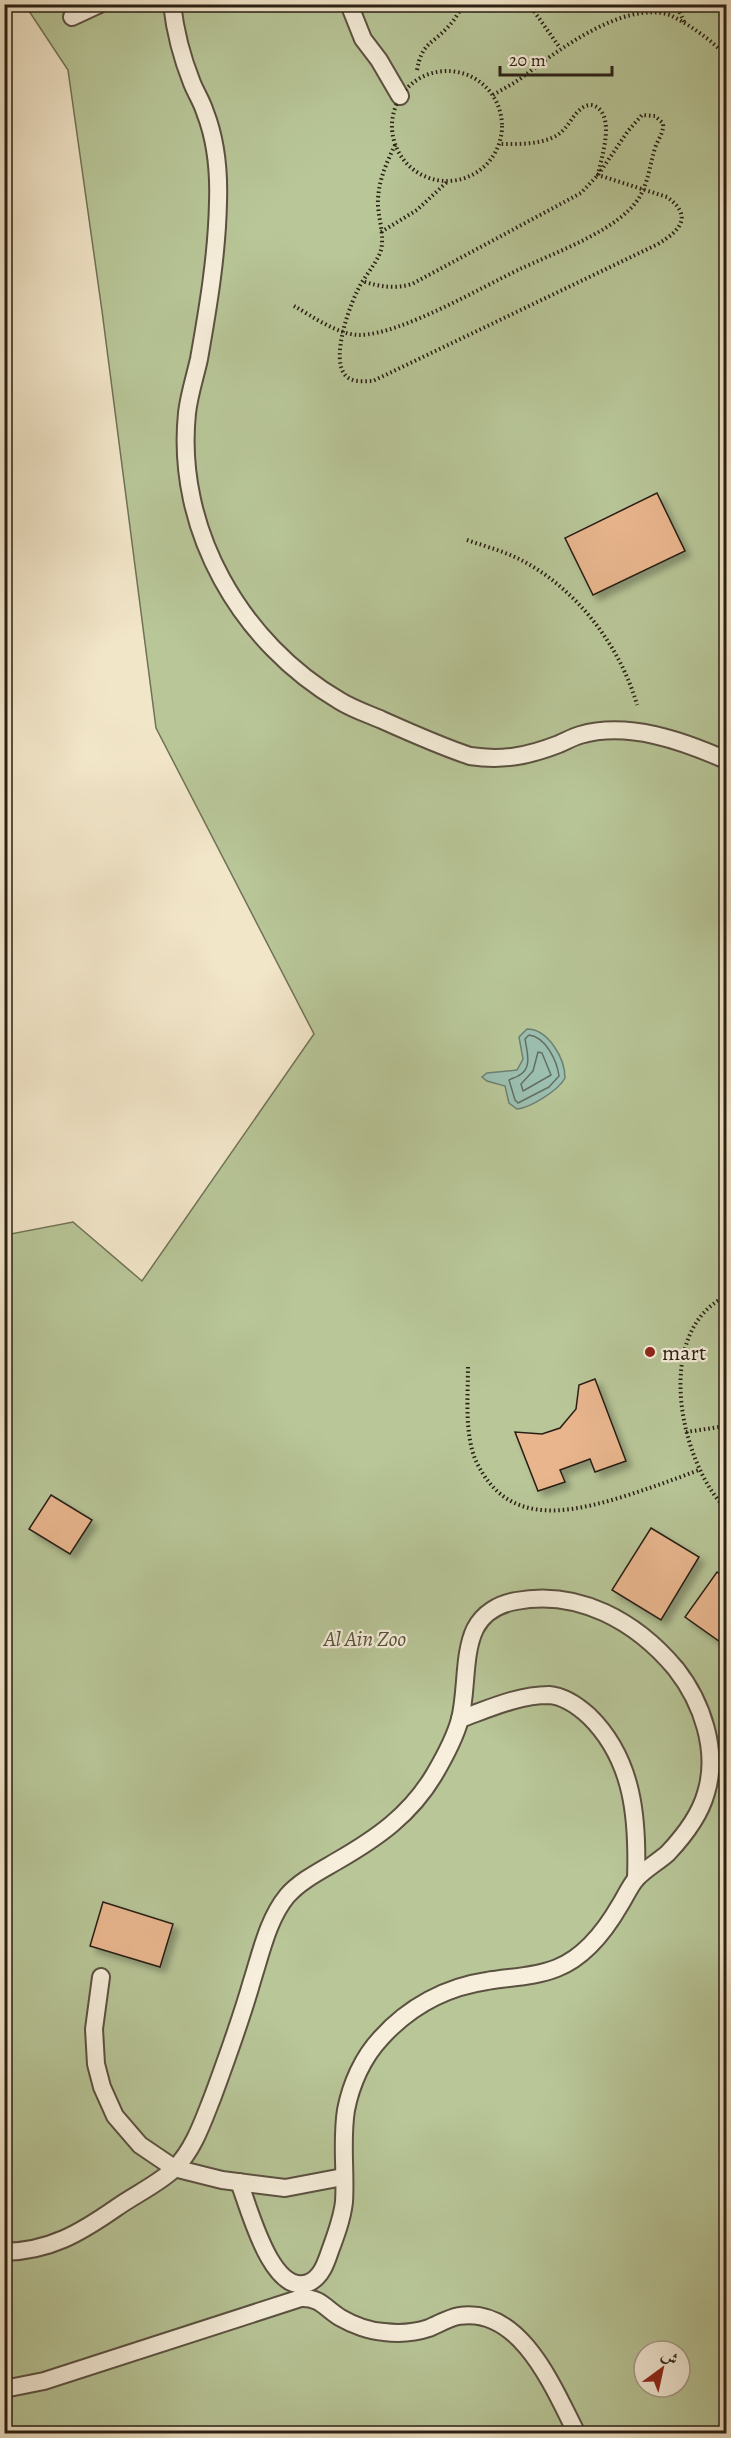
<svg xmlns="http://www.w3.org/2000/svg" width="731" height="2438" viewBox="0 0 731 2438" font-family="Alegreya,Amiri,serif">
  <defs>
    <filter id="shadow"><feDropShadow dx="5.5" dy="5.5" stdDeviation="3" flood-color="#0004"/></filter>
  </defs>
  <rect width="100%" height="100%" fill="#f2e6c9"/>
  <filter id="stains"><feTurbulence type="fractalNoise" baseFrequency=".00333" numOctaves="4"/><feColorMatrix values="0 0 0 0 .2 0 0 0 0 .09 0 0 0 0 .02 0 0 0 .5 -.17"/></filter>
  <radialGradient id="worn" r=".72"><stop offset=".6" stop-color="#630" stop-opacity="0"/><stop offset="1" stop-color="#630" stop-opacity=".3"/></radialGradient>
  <path fill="#b8c698" stroke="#707256" stroke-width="1.5" fill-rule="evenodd" d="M25,5h701v2428l-721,1v-1199l68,-13 69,59 172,-247 -158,-306 -54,-417 -34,-241zM644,2351h36v36h-36z"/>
  <path fill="#9cc0b2" stroke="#6e8073" stroke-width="1.5" d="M527,1029c21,0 38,29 38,49 -6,12 -35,30 -48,31l-8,-6 -4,-17 -18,-5 -5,-4 5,-4 30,-3 6,-11 -4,-22z"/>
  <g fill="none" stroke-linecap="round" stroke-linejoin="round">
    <g stroke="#627063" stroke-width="1.5">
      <path d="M529,1035c17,2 28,26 30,41l-10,11 -31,16 -3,-3 -6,-20c3,-2 6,-2 9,-4 15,-7 9,-24 7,-37z"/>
      <polygon points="538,1052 542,1053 551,1075 523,1091 521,1084 533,1071"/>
    </g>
  </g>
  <g fill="#e8b58d" stroke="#291f14" stroke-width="1.5" filter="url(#shadow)">
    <polygon points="657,493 685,551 593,595 565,538"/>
    <polygon points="595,1379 626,1461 595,1472 590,1459 560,1470 565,1482 538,1491 515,1432 542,1434 560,1428 576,1409 579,1385"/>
    <polygon points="51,1495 92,1520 70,1554 29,1529"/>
    <polygon points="651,1528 699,1557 661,1620 612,1590"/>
    <polygon points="717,1572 726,1579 726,1646 685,1617"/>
    <polygon points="103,1902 173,1924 160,1967 90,1946"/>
  </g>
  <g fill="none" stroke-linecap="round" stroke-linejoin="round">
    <g stroke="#5b5141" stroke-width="20">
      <g id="service">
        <path d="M172,4c3,27 10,54 20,79 4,10 10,19 13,29 11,28 14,61 13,90 -1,53 -10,106 -19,157 -4,18 -10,36 -12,54 -12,117 54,230 153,288 13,8 28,13 42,19 29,13 58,26 88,36 33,5 58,0 89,-12 7,-3 14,-7 21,-9 48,-14 103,6 146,25"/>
        <polyline points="349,4 363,39 379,60 400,96"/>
        <polyline points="72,17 100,4"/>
        <path d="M460,1719c28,-10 58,-24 89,-24 15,1 29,11 40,21 45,44 49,104 47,163"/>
        <polyline points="101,1977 94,2029 96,2064 102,2087 115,2116 140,2145 174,2168 222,2180 285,2188 343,2177"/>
        <path d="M4,2252c46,-1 76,-19 112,-44 18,-13 44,-25 59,-40 19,-19 28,-47 38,-72 14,-38 28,-76 39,-115 9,-28 16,-62 35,-85 13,-15 33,-25 50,-35 40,-23 73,-46 97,-86 10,-17 21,-37 26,-56 7,-27 3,-65 15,-90 8,-16 24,-25 41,-28 62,-12 120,20 160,68 26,33 43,82 30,124 -6,22 -23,44 -38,60 -10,9 -23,16 -32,26 -6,7 -11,18 -16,26 -15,26 -35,52 -63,63 -22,9 -47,9 -70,13 -41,6 -78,26 -106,57 -18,19 -30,46 -35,72 -5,31 0,62 -2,92 -2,17 -8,33 -14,49 -4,12 -9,27 -22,32 -37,13 -59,-76 -69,-101"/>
        <path d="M4,2389l40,-8 257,-83c19,-1 25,11 40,20 12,7 29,13 43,14 16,2 30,1 45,-4 10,-4 19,-10 30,-12 62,-10 95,73 118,118"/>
      </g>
    </g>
    <g stroke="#291f14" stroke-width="4" stroke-dasharray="1.5 3" stroke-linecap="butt">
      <polyline points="529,4 560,48"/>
      <polyline points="676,4 685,24"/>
      <path d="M417,70c5,-27 14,-25 30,-42 7,-7 12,-16 17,-24"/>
      <circle cx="447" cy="126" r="55"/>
      <path d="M493,95c10,-6 22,-12 31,-19 34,-26 101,-76 146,-61 12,6 25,14 35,22 8,5 14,13 21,17"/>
      <path d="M395,145c-8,17 -16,34 -17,54 -1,17 7,34 3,51 -4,12 -12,21 -19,32 -11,18 -33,77 -16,94 7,7 18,5 27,5l285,-137c23,-14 35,-28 9,-47l-69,-22c3,-17 18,-58 -3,-69 -4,-2 -9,-1 -13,2 -11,8 -14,22 -28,29 -17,8 -37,7 -55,7"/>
      <polyline points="381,232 417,210 447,182"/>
      <path d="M294,306c18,10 44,29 66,29 42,-1 120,-47 160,-66 32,-15 84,-34 109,-59 19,-18 19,-39 26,-62 3,-9 9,-15 8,-25l-8,-7 -13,-1 -14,16 -30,44 -17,18 -169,91c-18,5 -32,3 -50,-3"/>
      <path d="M467,540c17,6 36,11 52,19 56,28 101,86 118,146"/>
      <path d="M726,1296c-73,36 -47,165 0,213"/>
      <path d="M468,1367c0,28 -4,70 9,96 29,59 81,52 135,37 30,-9 58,-19 87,-30"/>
      <polyline points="686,1432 726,1426"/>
    </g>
    <use href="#service" stroke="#f7efdc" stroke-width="16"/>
  </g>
  <circle fill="#8f2418" stroke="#f7efdc" stroke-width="2" cx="650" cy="1352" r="6"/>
  <g text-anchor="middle" stroke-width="4.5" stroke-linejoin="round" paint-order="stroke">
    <g font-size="22" fill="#291f14" stroke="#f7efdc" text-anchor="start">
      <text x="662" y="1360">mart</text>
    </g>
    <g font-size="22" font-style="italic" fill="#54513c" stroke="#f7efdc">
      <text x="365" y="1646">Al Ain Zoo</text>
    </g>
  </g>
  <rect width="731" height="2438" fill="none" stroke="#f2e6c9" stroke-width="24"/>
  <rect x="6" y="6" width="719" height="2426" fill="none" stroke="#291f14" stroke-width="3"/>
  <rect x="12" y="12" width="707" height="2414" fill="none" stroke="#291f14" stroke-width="1.5"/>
  <g transform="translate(662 2369) rotate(33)"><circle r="28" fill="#f7efdc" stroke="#a59c8c" stroke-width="1.5"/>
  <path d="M0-4.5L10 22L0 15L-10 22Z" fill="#8f2418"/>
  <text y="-9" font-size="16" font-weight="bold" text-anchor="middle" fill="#291f14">ش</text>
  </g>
  <path d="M500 66v9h112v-9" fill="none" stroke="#291f14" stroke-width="3"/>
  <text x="509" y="66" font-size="18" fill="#291f14" stroke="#f7efdc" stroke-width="4.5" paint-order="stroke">20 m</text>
  <rect width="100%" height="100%" filter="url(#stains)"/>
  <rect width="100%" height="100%" fill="url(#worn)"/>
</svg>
